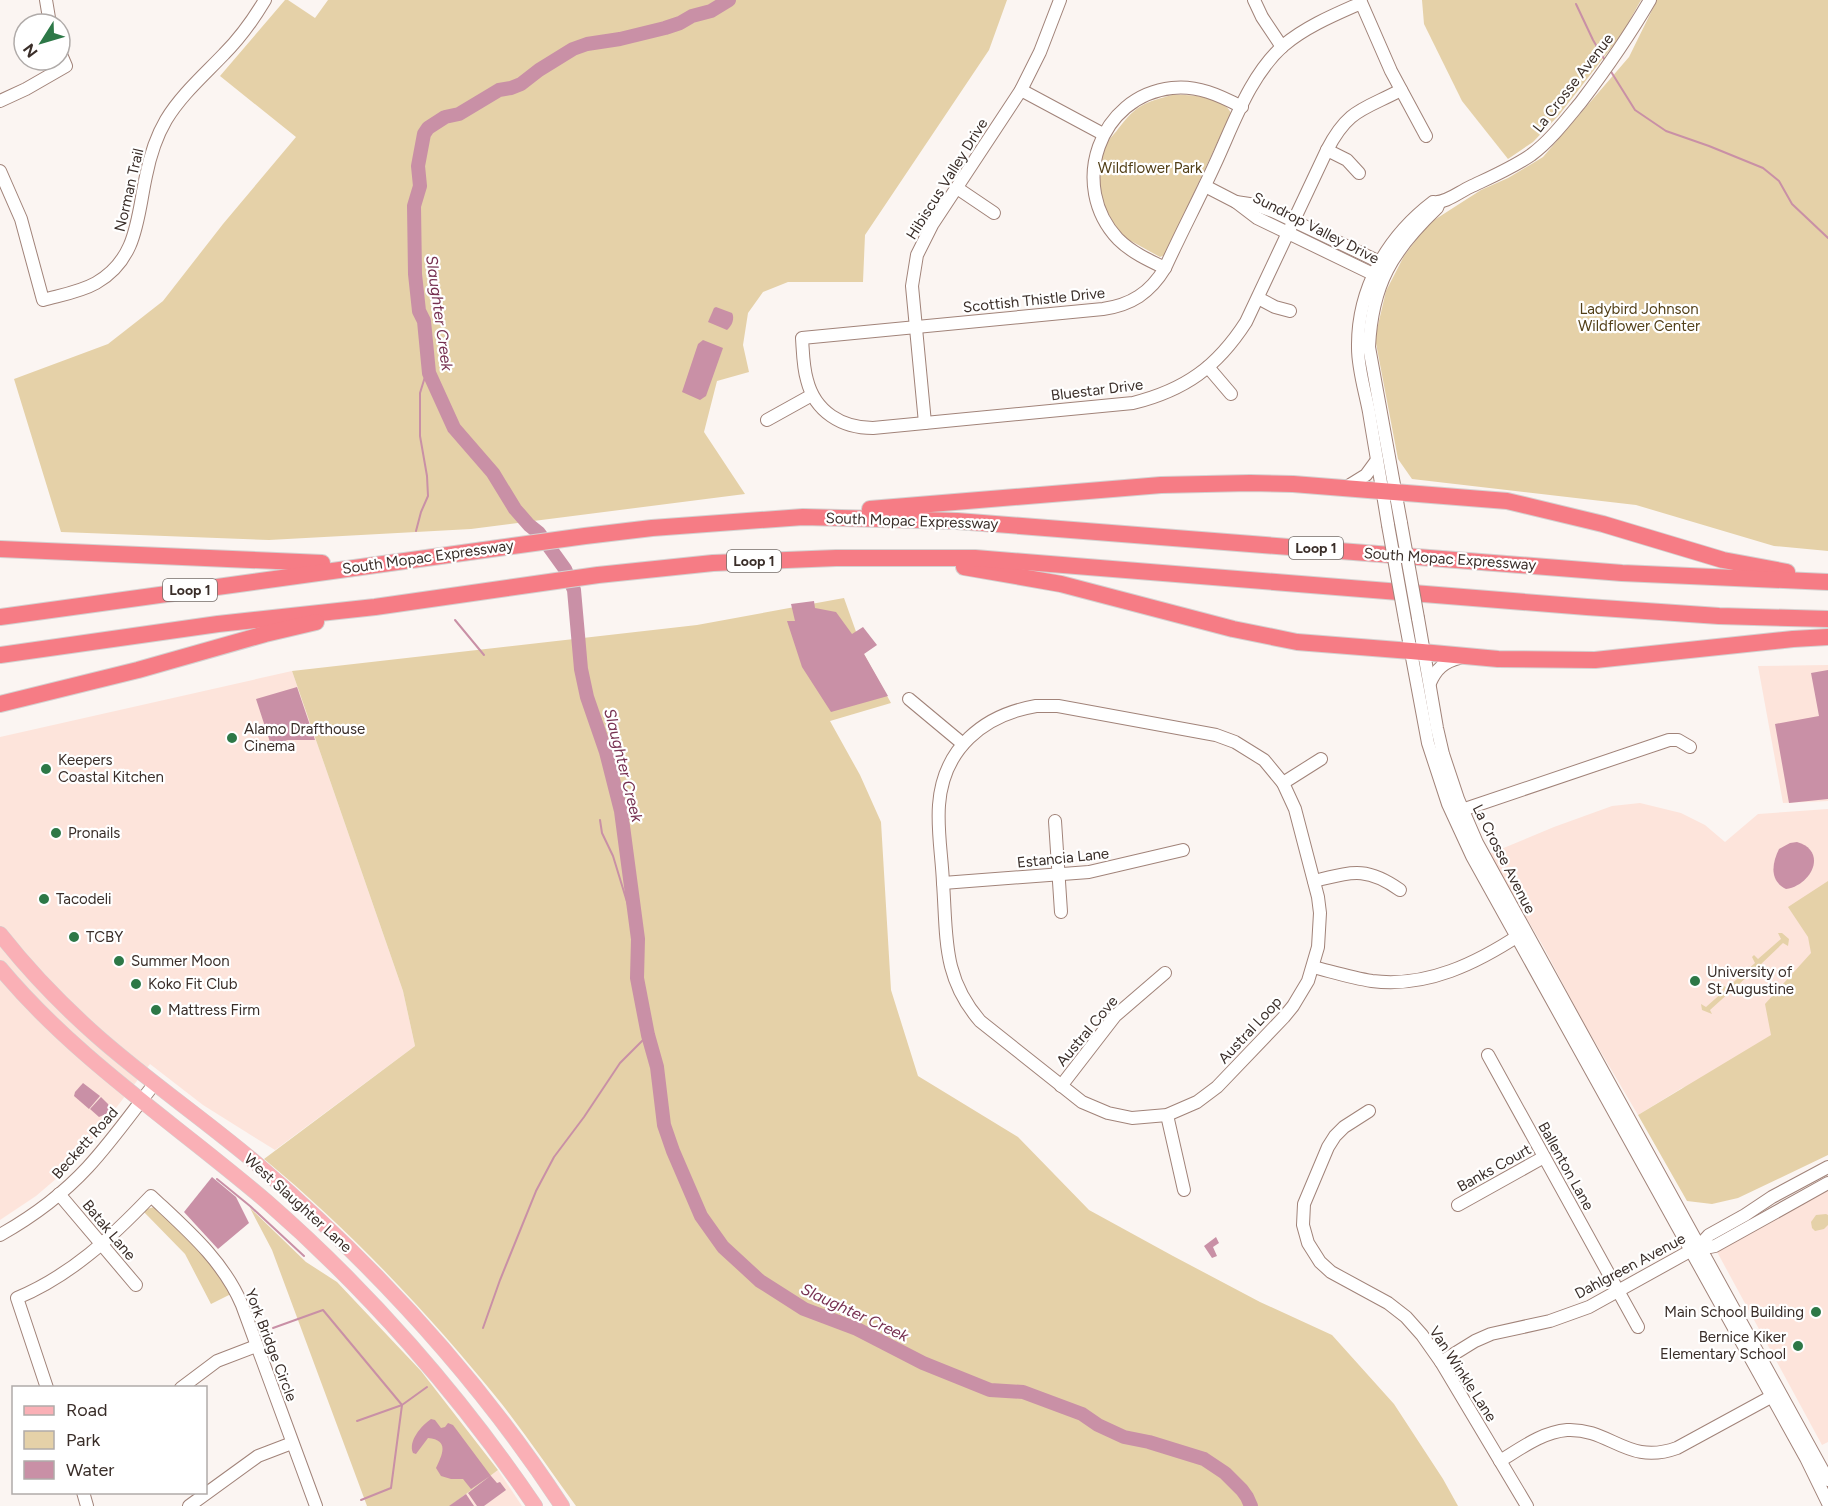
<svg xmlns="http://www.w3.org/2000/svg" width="1828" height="1506" viewBox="0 0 1828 1506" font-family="Figtree,sans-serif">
  <rect width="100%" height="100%" fill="#fbf5f2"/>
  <g fill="#fde4db">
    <polygon points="1828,665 1828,801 1783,803 1758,666"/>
    <polygon points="292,671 403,991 415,1046 275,1150 203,1105 150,1064 71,1166 36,1196 0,1220 0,737"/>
    <polygon points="1640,803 1681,813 1705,825 1725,842 1758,814 1828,809 1828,1045 1682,1088 1638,1115 1582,1020 1543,946 1489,854 1554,827 1612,806"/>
    <polygon points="1828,1188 1828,1442 1822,1445 1716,1250"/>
    <polygon points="498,1470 522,1506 450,1506"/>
  </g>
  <g fill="#e5d1a8">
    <polygon points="285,0 288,0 315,18 328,0 1007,0 989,50 865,235 863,282 788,282 763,292 748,313 743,345 749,372 717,381 704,432 745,494 471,529 269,540 61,532 14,379 108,344 163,301 223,224 296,137 220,76"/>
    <polygon points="1422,0 1641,0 1622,34 1559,115 1533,142 1508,159 1462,101 1424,24"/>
    <polygon points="1657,0 1828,0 1828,551 1774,546 1636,505 1412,479 1398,459 1375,338 1386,291 1404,256 1428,224 1481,190 1508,178 1543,157 1629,57"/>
    <path d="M1172,95c16,-1 52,2 59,18l-66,142 -5,2 -29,-16h-2c-26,-23 -37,-61 -24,-94 2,-7 9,-12 13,-18 8,-10 12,-16 23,-23 10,-6 21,-8 31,-11z"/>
    <path d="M844,598l20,56 27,49 -61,18 30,54 21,47 10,168 27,86 100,61 71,73 84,46 87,46 72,33 62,69 49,75 15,27h-882c-25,-34 -49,-70 -75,-103 -70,-87 -151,-173 -237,-244l151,-113 -12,-55 -111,-320 405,-46z"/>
    <polygon points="1828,881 1828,1155 1738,1198 1712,1204 1687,1201 1638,1115 1771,1035 1765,1004 1811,953 1808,937 1788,907"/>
    <polygon points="1778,933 1782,933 1789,939 1788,946 1783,943 1759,966 1762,969 1761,971 1756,968 1734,989 1735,994 1731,991 1710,1010 1712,1014 1702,1010 1701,1004 1706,1007 1724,991 1721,987 1721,984 1727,988 1755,963 1752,957 1754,955 1758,959 1781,939"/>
    <polygon points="154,1207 198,1248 214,1266 231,1294 211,1304 185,1254 144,1212 147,1209"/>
    <polygon points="250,1208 306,1262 337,1282 421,1371 498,1470 450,1506 367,1506 272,1250"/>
    <polygon points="1826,1214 1828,1215 1828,1225 1824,1229 1815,1231 1812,1228 1811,1222 1816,1215"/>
  </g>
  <g fill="#c990a6">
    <path d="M716,307l16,6c3,5 0,13 -5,17l-19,-8 6,-14z"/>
    <polygon points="703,340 723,348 706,396 700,400 682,392 698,344"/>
    <polygon points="814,601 815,608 836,612 852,634 863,627 877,645 864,654 888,696 831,712 802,667 787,621 795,621 791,604"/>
    <polygon points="1828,670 1828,799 1789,803 1775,724 1819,716 1811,673"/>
    <polygon points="297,687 315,740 288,740 271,745 256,699"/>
    <path d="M1797,842c31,9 15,43 -11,47 -17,-8 -14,-26 -7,-40l11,-6z"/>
    <polygon points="83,1083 100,1096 89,1109 74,1096 75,1092"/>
    <polygon points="101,1097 108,1104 110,1108 106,1114 99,1117 90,1109"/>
    <polygon points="212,1177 236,1197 249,1223 218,1249 184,1212"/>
    <polygon points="1216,1237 1219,1243 1213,1247 1217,1256 1212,1258 1204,1246"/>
    <path d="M431,1419l4,1 6,8 4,-1 3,-4 5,2 38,51 6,7 3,-1 6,8 -22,16h-7l-9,-13 22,-17 -19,13 -8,-10h-12l-10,-3 -5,-8c6,-13 14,-28 -8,-30l-12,16 -3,-1c-5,-12 8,-27 18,-34z"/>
    <polygon points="466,1494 474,1506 449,1506"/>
  </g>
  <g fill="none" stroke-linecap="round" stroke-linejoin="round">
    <g stroke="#c990a6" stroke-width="2">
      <polyline points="1576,4 1593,40 1606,62"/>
      <polyline points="1610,70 1635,110 1666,131 1709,146 1763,168 1779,181 1792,204 1828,238"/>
      <polyline points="416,531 421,512 428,496 427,476 420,436 420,393 428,367"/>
      <polyline points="455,620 484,655"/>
      <polyline points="600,820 602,833 613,856 628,905 634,907"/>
      <polyline points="217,1179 250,1206 304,1256"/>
      <polyline points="273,1328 323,1310 402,1405 391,1488 361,1500"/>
      <polyline points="483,1328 500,1280 536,1191 554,1157 584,1117 620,1063 648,1035"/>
      <polyline points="357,1421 402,1405 427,1387"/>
    </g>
    <polyline stroke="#c990a6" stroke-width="14" points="729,0 711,11 692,16 680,23 665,28 620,39 587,44 573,49 539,70 521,84 511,88 499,90 459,114 445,117 428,128 424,134 418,166 420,186 414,206 415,274 419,311 424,321 429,373 454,428 493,473 515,509 529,525 539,533 565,569 574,590 581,669 587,697 606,752 621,811 638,939 637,978 648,1035 657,1067 664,1125 673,1151 701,1216 723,1247 760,1281 804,1309 857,1329 923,1363 990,1390 1023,1392 1082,1414 1098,1425 1124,1437 1149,1442 1204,1459 1225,1473 1242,1490 1247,1497 1251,1506"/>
    <g stroke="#a18379" stroke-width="14">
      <g id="minor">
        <polyline points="46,0 50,24"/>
        <polyline points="1254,0 1262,17 1282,47"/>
        <polyline points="1360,0 1391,71 1426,136"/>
        <path d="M1361,3c-27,12 -54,23 -77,42 -34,30 -50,78 -69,119 -16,35 -34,69 -50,104 -15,25 -34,37 -62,41l-301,29c1,14 1,29 5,42 8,32 35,48 66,48l260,-25c52,-13 84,-36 113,-81l81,-172c21,-41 36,-40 74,-60"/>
        <polyline points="1021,90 1103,134"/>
        <polyline points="0,101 26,89 66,66 60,52"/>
        <polyline points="1327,150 1347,160 1359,173"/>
        <path d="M0,171l21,48 22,81c18,-5 37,-8 53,-17 42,-24 41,-66 50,-107 4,-20 10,-39 20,-56 15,-25 38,-45 58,-66 16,-16 29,-34 41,-54"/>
        <polyline points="1205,186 1236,202 1257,218 1379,277"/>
        <polyline points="957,188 994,213"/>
        <polyline points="1236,202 1256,205 1275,212 1386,265"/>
        <path d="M1165,268c-17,-8 -34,-16 -47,-29 -50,-53 -19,-143 54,-151 25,-3 47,7 70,19"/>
        <polyline points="1258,298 1275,307 1290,311"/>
        <polyline points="1208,367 1231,394"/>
        <polyline points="767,420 812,395"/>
        <polyline points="925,423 912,286 917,255 932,225 1021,90 1040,52 1060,0"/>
        <polyline points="1345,488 1366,475 1377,460"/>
        <path d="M1401,523l-32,-176c3,-63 23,-96 68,-139l2,-5"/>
        <path d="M1388,525c-6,-38 -13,-76 -19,-113 -4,-21 -11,-43 -11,-64 -1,-59 29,-111 75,-146 12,2 26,-10 37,-15 21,-10 42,-19 61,-32 19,-14 35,-35 50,-53 25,-33 48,-66 69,-102"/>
        <polyline points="1418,618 1437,728 1443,754 1458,799 1477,843 1828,1480"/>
        <polyline points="1405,620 1428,743 1448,804 1472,856 1806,1458 1828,1503"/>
        <path d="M1430,683c6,-14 14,-21 29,-25"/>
        <polyline points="909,699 963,744"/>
        <path d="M1036,706h22l158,29 19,7 29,18 19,23 12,26 23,88 2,16 -2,34 -10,34 -15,25 -9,11 -67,70 -20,15 -30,13 -35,3 -24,-5 -26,-11 -102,-81c-38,-44 -33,-84 -37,-138 -1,-26 -6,-52 -4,-78 4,-56 44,-90 97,-99z"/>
        <polyline points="1283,783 1321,759"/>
        <polyline points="1462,810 1669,740 1678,740 1690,747"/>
        <polyline points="1055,821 1061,912"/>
        <path d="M1314,881c38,-9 52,-15 86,9"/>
        <polyline points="943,883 1089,872 1183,850"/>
        <path d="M1313,967c20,5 39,11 59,14 55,7 105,-18 149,-47"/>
        <polyline points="1488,1055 1638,1327"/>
        <polyline points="1061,1086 1115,1016 1165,973"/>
        <polyline points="1369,1111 1344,1127 1335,1136 1328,1147 1304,1204 1303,1225 1308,1243 1320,1262 1331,1272 1388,1303 1406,1317 1422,1335 1441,1362 1527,1506"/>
        <polyline points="1167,1115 1184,1190"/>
        <polyline points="59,1194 136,1285"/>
        <polyline points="1458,1205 1544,1157"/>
        <path d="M0,1235c32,-18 63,-41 88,-68 24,-26 45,-56 67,-84"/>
        <polyline points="1699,1246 1710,1247 1715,1246 1828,1183"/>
        <polyline points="1441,1362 1475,1341 1491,1334 1550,1321 1589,1307 1699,1246 1709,1235 1745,1215 1772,1197 1828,1167"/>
        <path d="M47,1388l-30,-90c53,-22 95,-61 134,-102 35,33 72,64 91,109l74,201"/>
        <polyline points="181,1388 217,1361 256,1346"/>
        <path d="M1500,1461c20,-12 42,-29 67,-31 44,-2 60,36 110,18l101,-55"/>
        <polyline points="83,1492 87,1506"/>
        <polyline points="189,1506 258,1456 292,1443"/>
      </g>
    </g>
    <g stroke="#d4d1d0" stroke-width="16">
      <g id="major">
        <path d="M0,934c29,37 62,71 97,102 51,45 108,84 160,128 115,99 222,215 305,342"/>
        <path d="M0,968c76,91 176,156 266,233 101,88 194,194 269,305"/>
      </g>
    </g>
    <g stroke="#d4d1d0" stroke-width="18">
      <g id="highway">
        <polyline points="870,509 1161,485 1250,483 1293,484 1507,501 1603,524 1723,560 1787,572"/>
        <polyline points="0,549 322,563"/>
        <polyline points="964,567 1061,584 1233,629 1297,642 1411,651 1498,659 1595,660 1793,639 1828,637"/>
        <polyline points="0,617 585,536 652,528 803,517 957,521 1622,573 1828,582"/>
        <polyline points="0,655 218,624 375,607 598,575 713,563 836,558 975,558 1587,607 1719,616 1828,619"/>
        <polyline points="0,704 138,670 265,634 316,622"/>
      </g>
    </g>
    <use href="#minor" stroke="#fff" stroke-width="12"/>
    <use href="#major" stroke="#fab0b6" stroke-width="15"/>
    <use href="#highway" stroke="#f67c85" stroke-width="16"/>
    <g stroke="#a18379" stroke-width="14" stroke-linecap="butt">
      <g id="minor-bridge">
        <polyline points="1401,523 1418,618"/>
        <polyline points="1388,525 1405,620"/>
      </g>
    </g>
    <use href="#minor-bridge" stroke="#fff" stroke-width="12"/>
  </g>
  <g fill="#2d7847" stroke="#fff" stroke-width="2">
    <circle cx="232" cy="738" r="6"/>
    <circle cx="46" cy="769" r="6"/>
    <circle cx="56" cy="833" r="6"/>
    <circle cx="44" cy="899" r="6"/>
    <circle cx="74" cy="937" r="6"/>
    <circle cx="119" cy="961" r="6"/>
    <circle cx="1695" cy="981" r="6"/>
    <circle cx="136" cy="984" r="6"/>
    <circle cx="156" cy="1010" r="6"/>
    <circle cx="1816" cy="1312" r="6"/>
    <circle cx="1798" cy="1346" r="6"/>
  </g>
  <g text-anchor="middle" stroke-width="4.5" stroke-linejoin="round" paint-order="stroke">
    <g fill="#fff" stroke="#756d69" stroke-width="1.5">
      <rect x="1289" y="537" width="54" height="22" rx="4.5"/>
      <rect x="727" y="550" width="54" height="22" rx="4.5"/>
      <rect x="163" y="579" width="54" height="22" rx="4.5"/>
    </g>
    <g font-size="14" font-weight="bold" fill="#3a2e29">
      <text x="1316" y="553">Loop 1</text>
      <text x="754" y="566">Loop 1</text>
      <text x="190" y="595">Loop 1</text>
    </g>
    <g font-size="15" fill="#3a2e29" stroke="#fff">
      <text transform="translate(1573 83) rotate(-52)" y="5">La Crosse Avenue</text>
      <text transform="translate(947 179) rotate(-58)" y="5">Hibiscus Valley Drive</text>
      <text transform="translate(129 190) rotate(-77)" y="5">Norman Trail</text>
      <text transform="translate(1316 228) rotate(27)" y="5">Sundrop Valley Drive</text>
      <text transform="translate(1034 300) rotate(-6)" y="5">Scottish Thistle Drive</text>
      <text transform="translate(1097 390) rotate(-7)" y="5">Bluestar Drive</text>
      <text transform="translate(912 521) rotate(2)" y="5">South Mopac Expressway</text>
      <text transform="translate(428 557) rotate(-8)" y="5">South Mopac Expressway</text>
      <text transform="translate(1450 559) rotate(4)" y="5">South Mopac Expressway</text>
      <text transform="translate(1063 858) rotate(-6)" y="5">Estancia Lane</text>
      <text transform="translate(1504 859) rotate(63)" y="5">La Crosse Avenue</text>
      <text transform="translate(1250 1030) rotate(-47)" y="5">Austral Loop</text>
      <text transform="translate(1087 1031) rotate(-50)" y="5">Austral Cove</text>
      <text transform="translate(85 1143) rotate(-48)" y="5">Beckett Road</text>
      <text transform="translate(1566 1166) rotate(61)" y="5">Ballenton Lane</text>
      <text transform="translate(1494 1168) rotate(-29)" y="5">Banks Court</text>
      <text transform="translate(298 1203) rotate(42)" y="5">West Slaughter Lane</text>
      <text transform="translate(109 1230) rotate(50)" y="5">Batak Lane</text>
      <text transform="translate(1630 1266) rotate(-28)" y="5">Dahlgreen Avenue</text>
      <text transform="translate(271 1345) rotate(69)" y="5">York Bridge Circle</text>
      <text transform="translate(1463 1374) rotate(57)" y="5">Van Winkle Lane</text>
    </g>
    <g font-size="15" fill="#523f17" stroke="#fff">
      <text x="1150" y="173">Wildflower Park</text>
      <text x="1639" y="314">Ladybird Johnson<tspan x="1639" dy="17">Wildflower Center</tspan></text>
    </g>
    <g font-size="15" fill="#3a2e29" stroke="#fff" text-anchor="start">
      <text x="244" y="734">Alamo Drafthouse<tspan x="244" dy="17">Cinema</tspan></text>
      <text x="58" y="765">Keepers<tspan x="58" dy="17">Coastal Kitchen</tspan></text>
      <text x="68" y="838">Pronails</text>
      <text x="56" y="904">Tacodeli</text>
      <text x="86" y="942">TCBY</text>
      <text x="131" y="966">Summer Moon</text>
      <text x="1707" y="977">University of<tspan x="1707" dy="17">St Augustine</tspan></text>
      <text x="148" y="989">Koko Fit Club</text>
      <text x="168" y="1015">Mattress Firm</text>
      <text x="1804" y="1317" text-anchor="end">Main School Building</text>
      <text x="1786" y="1342" text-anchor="end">Bernice Kiker<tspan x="1786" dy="17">Elementary School</tspan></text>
    </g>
    <g font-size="16" font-style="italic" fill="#773151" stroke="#fff">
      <text transform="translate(440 313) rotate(82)" y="6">Slaughter Creek</text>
      <text transform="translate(624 765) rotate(76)" y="6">Slaughter Creek</text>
      <text transform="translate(855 1312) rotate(25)" y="6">Slaughter Creek</text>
    </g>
  </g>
  <rect x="12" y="1386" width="195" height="108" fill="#ffffff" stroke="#b0aba9" stroke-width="1.5"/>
  <rect x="24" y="1406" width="30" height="9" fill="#fab0b6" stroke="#b0aba9" stroke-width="1.5"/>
  <text x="66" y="1416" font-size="18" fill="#3a2e29">Road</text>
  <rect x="24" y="1431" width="30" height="18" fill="#e5d1a8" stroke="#b0aba9" stroke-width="1.5"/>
  <text x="66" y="1446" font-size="18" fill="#3a2e29">Park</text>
  <rect x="24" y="1461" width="30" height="18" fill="#c990a6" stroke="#b0aba9" stroke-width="1.5"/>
  <text x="66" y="1476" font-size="18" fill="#3a2e29">Water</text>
  <g transform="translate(42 42) rotate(233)"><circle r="28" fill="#ffffff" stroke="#b0aba9" stroke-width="1.5"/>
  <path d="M0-4.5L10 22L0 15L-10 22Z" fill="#2d7847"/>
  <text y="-9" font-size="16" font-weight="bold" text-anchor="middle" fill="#3a2e29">N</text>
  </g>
</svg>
